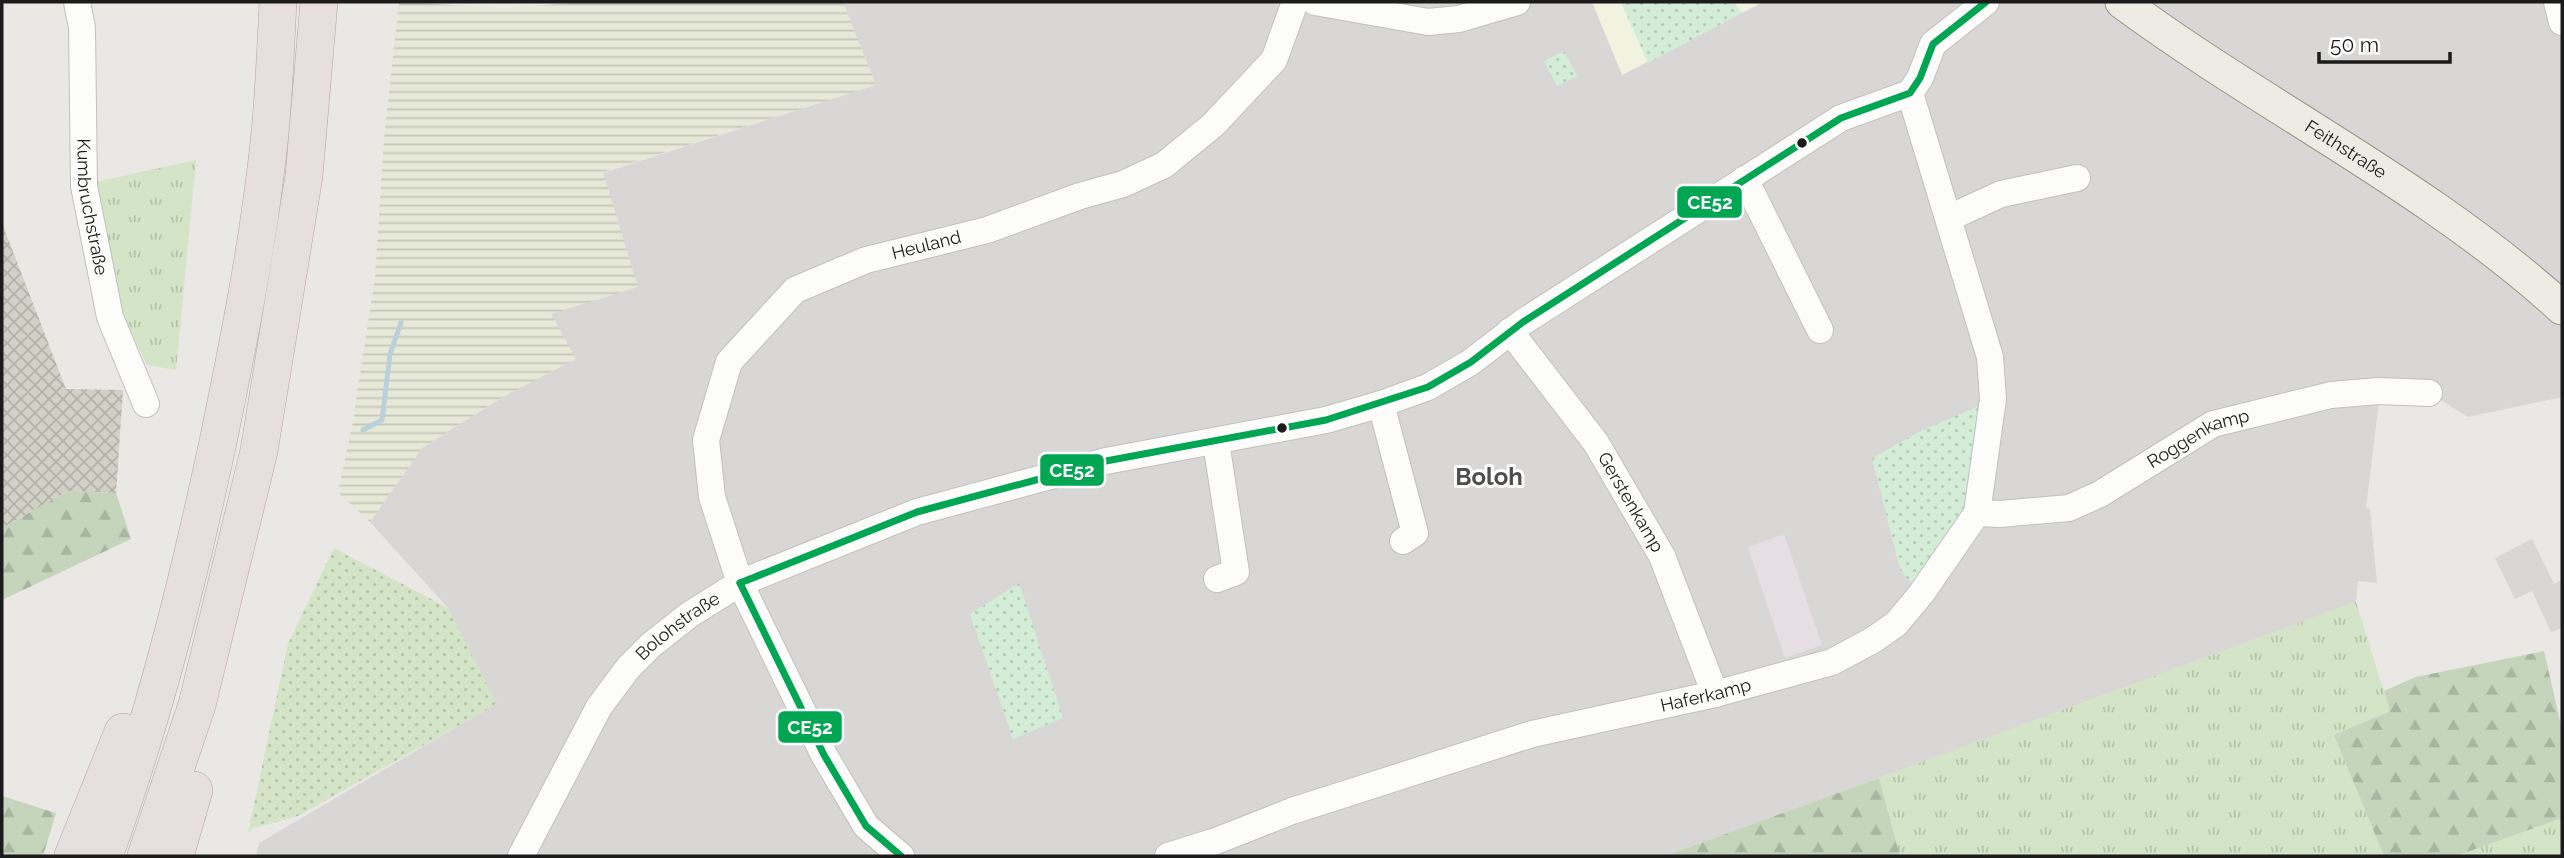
<svg xmlns="http://www.w3.org/2000/svg" width="2564" height="858" viewBox="0 0 2564 858" font-family="Raleway,sans-serif">
  <defs>
    <pattern id="construction-cross-hatch" width="8" height="8" patternUnits="userSpaceOnUse" patternTransform="scale(1.75)"><rect width="8" height="8" fill="#d1d1c7"/><path d="M0 0l8 8M0 8l8-8" fill="none" stroke="#b3b3aa"/></pattern>
    <pattern id="farmland-rules" width="6" height="5" patternUnits="userSpaceOnUse" patternTransform="scale(1.75)"><rect width="6" height="5" fill="#e6e8d8"/><path d="M0 2.5h6" fill="none" stroke="#c5c6b9"/></pattern>
    <pattern id="grass-tufts" width="24" height="20" patternUnits="userSpaceOnUse" patternTransform="scale(1.75)"><rect width="24" height="20" fill="#d4e4c6"/><path d="M3 7l-1-3M5 7V3M7 7l1-3M15 17l-1-3M17 17v-4M19 17l1-3" fill="none" stroke="#b5c3aa"/></pattern>
    <pattern id="forest-firs" width="22" height="20" patternUnits="userSpaceOnUse" patternTransform="scale(1.75)"><rect width="22" height="20" fill="#c4d5bc"/><path d="M5 1l3.5 6h-7zM16 11l3.5 6h-7z" fill="#a8b6a1"/></pattern>
    <pattern id="park-dots" width="8" height="8" patternUnits="userSpaceOnUse" patternTransform="scale(1.75)"><rect width="8" height="8" fill="#d4edd6"/><path d="M2 2h.1M6 6h.1" fill="none" stroke="#b5cbb7" stroke-width="1.8" stroke-linecap="round"/></pattern>
    <pattern id="garden-dots" width="8" height="8" patternUnits="userSpaceOnUse" patternTransform="scale(1.75)"><rect width="8" height="8" fill="#d4e4c6"/><path d="M2 2h.1M6 6h.1" fill="none" stroke="#b5c3aa" stroke-width="1.8" stroke-linecap="round"/></pattern>
  </defs>
  <rect width="100%" height="100%" fill="#e9e8e4"/>
  <g fill="#d8d7d5">
    <polygon points="843,2 2562,2 2562,397 2468,417 2429,393 2380,392 2366,508 2370,509 2377,583 2358,581 2356,602 1979,741 1981,747 1947,753 1665,856 256,856 259,843 496,704 448,608 370,522 422,448 501,398 575,359 551,314 603,173 875,85"/>
    <polygon points="2532,539 2554,584 2562,580 2562,628 2551,632 2532,591 2515,599 2495,558"/>
  </g>
  <polygon fill="#e6dee2" points="1784,534 1822,645 1785,658 1748,547"/>
  <polygon fill="#f1f2e0" points="1592,2 1763,2 1622,75"/>
  <polygon fill="url(#construction-cross-hatch)" points="2,223 66,389 123,390 116,493 68,491 2,528"/>
  <polygon fill="url(#farmland-rules)" points="399,2 506,8 587,2 843,2 876,85 603,172 638,287 551,314 576,359 501,398 422,448 370,522 338,492 352,427 375,278 384,139"/>
  <g fill="url(#grass-tufts)">
    <polygon points="196,160 176,370 147,365 122,313 96,182"/>
    <polygon points="2356,602 2390,711 2334,735 2384,856 1900,856 1879,778"/>
    <polygon points="2562,818 2562,856 2456,856"/>
  </g>
  <g fill="url(#forest-firs)">
    <polygon points="68,491 116,493 131,539 2,600 2,528"/>
    <polygon points="2544,651 2562,730 2562,818 2456,856 2384,856 2334,735 2390,711 2384,691 2416,677"/>
    <polygon points="1879,778 1900,856 1665,856"/>
    <polygon points="2,796 56,813 43,856 2,856"/>
  </g>
  <g fill="url(#park-dots)">
    <polygon points="1621,2 1734,2 1742,13 1648,63"/>
    <polygon points="1564,51 1577,76 1557,86 1544,61"/>
    <polygon points="1993,400 1977,513 1921,594 1900,570 1872,458 1921,431"/>
    <polygon points="1019,583 1063,718 1013,739 970,614"/>
  </g>
  <polygon fill="url(#garden-dots)" points="334,548 448,608 497,704 298,816 254,828 248,833 288,644"/>
  <g fill="none" stroke-linecap="round" stroke-linejoin="round">
    <polyline stroke="#bbd0d9" stroke-width="5" points="363,430 382,420 390,354 401,323"/>
    <g stroke="#c0c0be" stroke-width="28">
      <g id="minor">
        <path id="s1" d="M77,2l5,26 2,158 26,131 36,87"/>
        <polyline points="1315,2 1428,22 1459,19 1517,2"/>
        <polyline points="2557,2 2562,22"/>
        <polyline points="1745,179 1820,330"/>
        <polyline points="1949,218 2001,194 2077,178"/>
        <path id="s2" d="M1510,331l86,112 66,113 53,138"/>
        <polyline points="1381,404 1415,533 1403,541"/>
        <polyline points="1216,442 1236,572 1217,579"/>
        <path id="s3" d="M1977,513l23,1 69,-6 31,-14 113,-70 118,-29 48,-4 50,2"/>
        <path id="s4" d="M521,856l78,-149 29,-39 23,-23 38,-30 51,-32 177,-71 189,-51 220,-41 55,-16 47,-17 43,-25 52,-40 318,-204 69,-25 10,-15 13,-34 53,-42"/>
        <path id="s5" d="M901,856l-35,-30 -42,-71 -84,-172 -28,-86 -6,-57 23,-78 66,-72 71,-30 121,-30 93,-34 43,-12 41,-19 49,-40 61,-65 21,-58"/>
        <path id="s6" d="M1168,856l48,-15 76,-30 240,-77 183,-40 117,-32 41,-22 23,-16 25,-30 56,-81 16,-114 -3,-42 -80,-264"/>
      </g>
    </g>
    <g stroke="#9b9684" stroke-width="35">
      <g id="major">
        <path id="s7" d="M2122,2c142,105 310,187 440,306"/>
      </g>
    </g>
    <g stroke="#baa0a5" stroke-width="38">
      <g id="highway">
        <polyline points="73,856 123,732"/>
        <path d="M104,856c49,-134 84,-274 114,-414 18,-88 36,-176 47,-266 8,-57 10,-116 13,-174"/>
        <polyline points="146,856 197,705 259,451 304,176 319,2"/>
        <polyline points="175,856 194,790"/>
      </g>
    </g>
    <use href="#minor" stroke="#fcfcfb" stroke-width="26"/>
    <use href="#major" stroke="#eeebe4" stroke-width="33"/>
    <use href="#highway" stroke="#e7dfdf" stroke-width="37"/>
    <g stroke="#fff" stroke-width="12">
      <g id="bus-1">
        <polyline points="740,583 917,512 1106,461 1326,420 1428,387 1471,362 1523,322 1841,118 1910,93 1920,78 1933,44 1986,2"/>
        <polyline points="740,583 824,755 866,826 901,856"/>
      </g>
    </g>
    <use href="#bus-1" stroke="#00a651" stroke-width="7"/>
  </g>
  <g fill="#1b1b1b" stroke="#fff" stroke-width="2.5">
    <circle cx="1802" cy="143" r="6"/>
    <circle cx="1282" cy="428" r="6"/>
  </g>
  <g text-anchor="middle" stroke-width="6" stroke-linejoin="round" paint-order="stroke">
    <g font-size="18" fill="#1b1b1b" stroke="#fff">
      <text dy="6" stroke="none"><textPath href="#s7" startOffset="268">Feithstraße</textPath></text>
      <text dy="6" stroke="none"><textPath href="#s1" startOffset="206">Kumbruchstraße</textPath></text>
      <text dy="6" stroke="none"><textPath href="#s5" startOffset="786">Heuland</textPath></text>
      <text dy="6" stroke="none"><textPath href="#s3" startOffset="240">Roggenkamp</textPath></text>
      <text dy="6" stroke="none"><textPath href="#s2" startOffset="210">Gerstenkamp</textPath></text>
      <text dy="6" stroke="none"><textPath href="#s4" startOffset="282">Bolohstraße</textPath></text>
      <text dy="6" stroke="none"><textPath href="#s6" startOffset="562">Haferkamp</textPath></text>
    </g>
    <g font-size="24" font-weight="bold" fill="#4e4e4e" stroke="#fff">
      <text x="1489" y="485">Boloh</text>
    </g>
  </g>
  <g stroke="#fff" stroke-width="2.5">
    <rect x="1676" y="185" width="67" height="34" rx="7" fill="#00a651"/>
    <rect x="1039" y="453" width="66" height="34" rx="7" fill="#00a651"/>
    <rect x="777" y="710" width="66" height="34" rx="7" fill="#00a651"/>
  </g>
  <g font-size="19" text-anchor="middle" font-weight="bold" fill="#fff">
    <text x="1710" y="209">CE52</text>
    <text x="1072" y="477">CE52</text>
    <text x="810" y="734">CE52</text>
  </g>
  <rect width="2564" height="858" fill="none" stroke="#1b1b1b" stroke-width="7"/>
  <path d="M2319 52v10h131v-10" fill="none" stroke="#1b1b1b" stroke-width="3.5"/>
  <text x="2330" y="52" font-size="21" fill="#1b1b1b" stroke="#ffffff" stroke-width="5" paint-order="stroke">50 m</text>
</svg>
